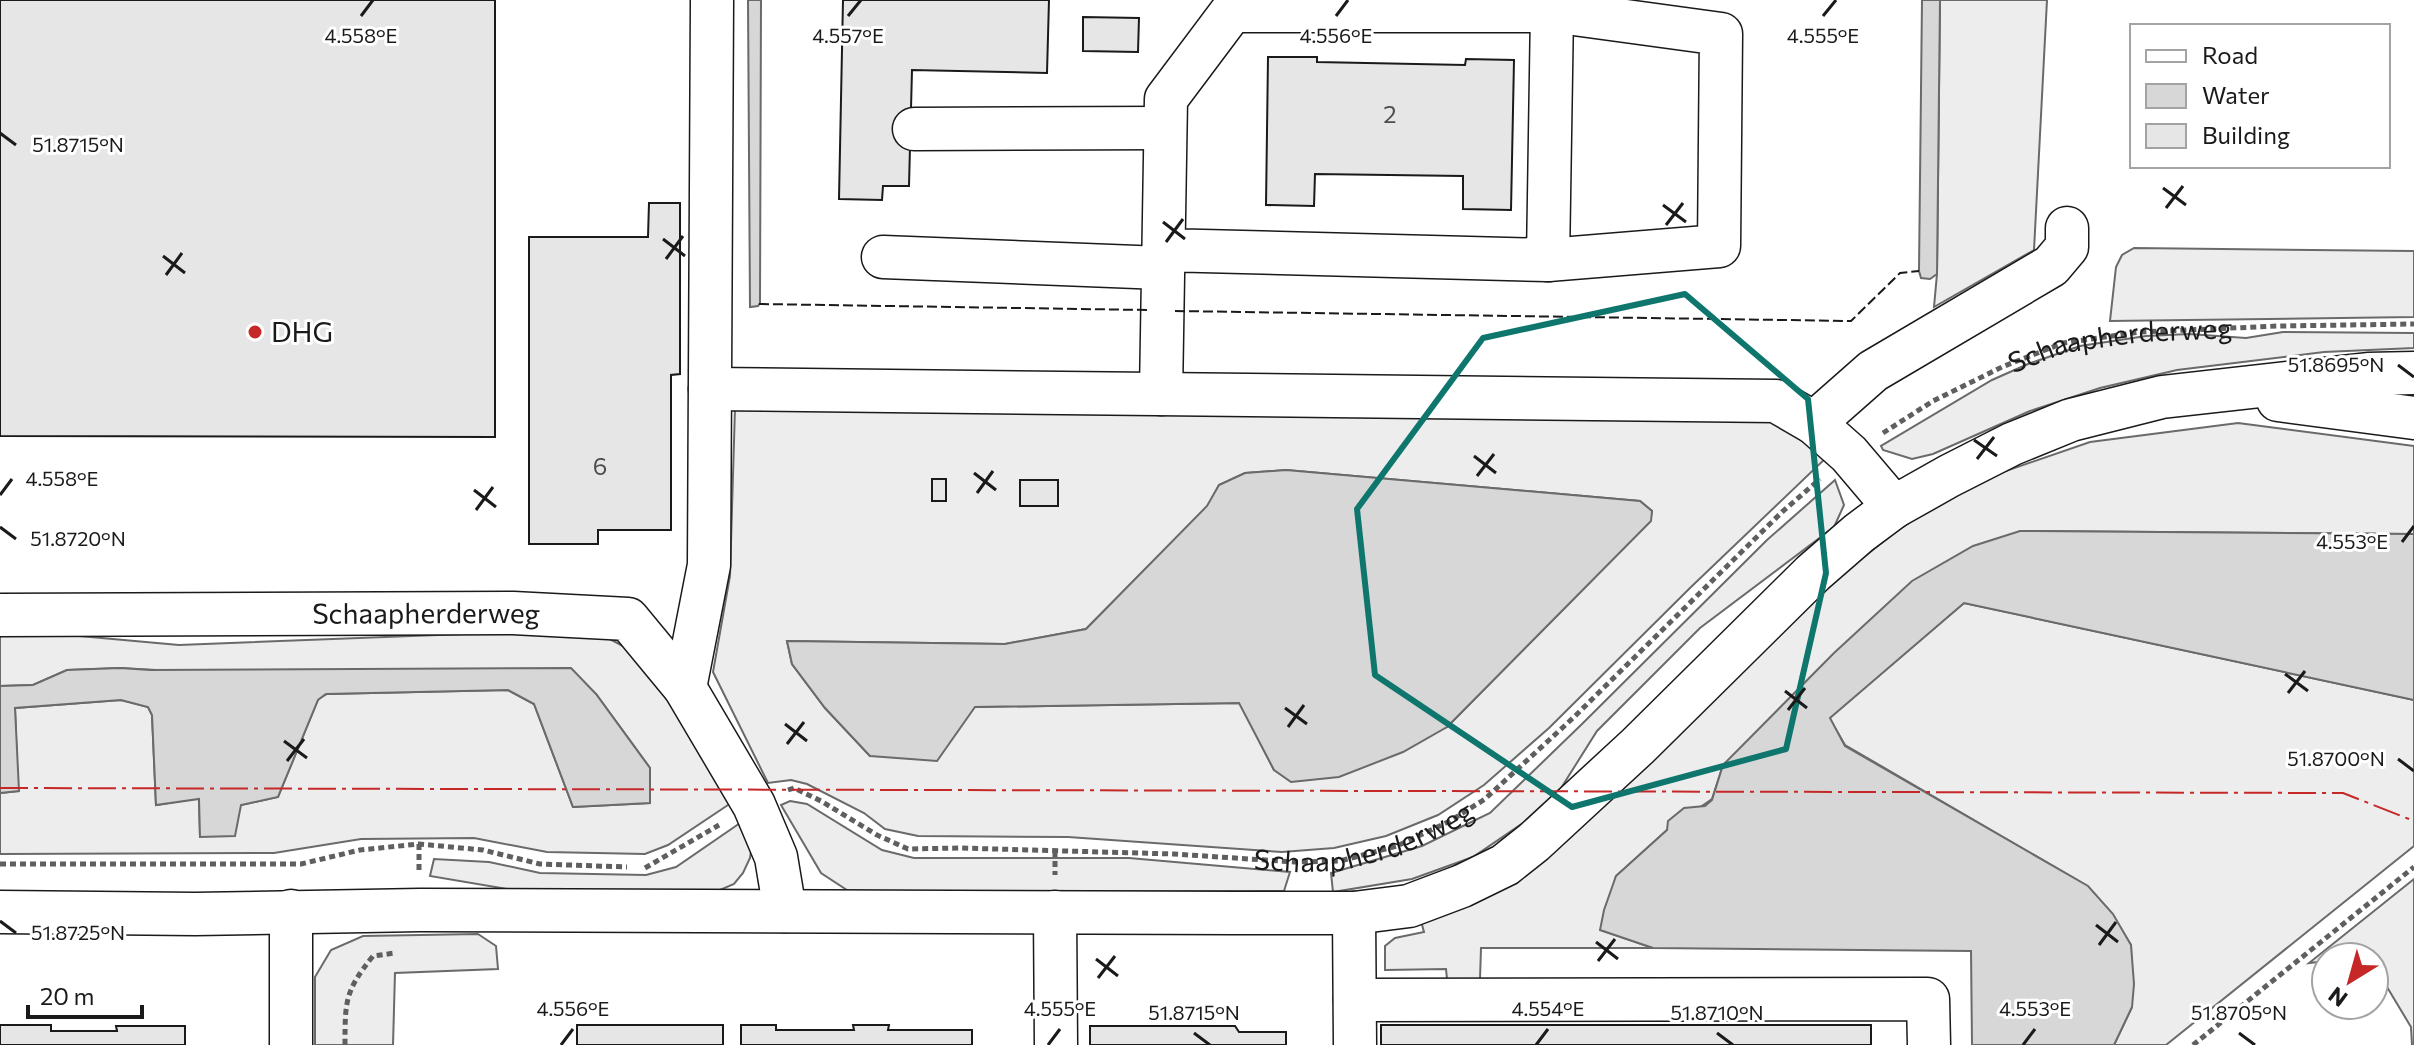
<svg xmlns="http://www.w3.org/2000/svg" width="2414" height="1045" viewBox="0 0 2414 1045" font-family="Commissioner,sans-serif">
  <rect width="100%" height="100%" fill="#fff"/>
  <g fill="#ededed" stroke="#6a6a6a" stroke-width="2" fill-rule="evenodd">
    <polygon points="1940,0 2047,0 2034,250 1934,307 1937,274"/>
    <polygon points="2134,248 2414,251 2414,317 2110,321 2116,267 2122,255"/>
    <polygon points="2283,332 2414,333 2414,348 2324,352 2177,370 2100,388 2030,411 1933,454 1912,459 1883,450 1881,446 1992,380 2028,364 2080,346 2146,336 2189,334 2246,338"/>
    <path d="M735,408l1034,10 58,39 -136,130 -142,141 -65,57 -46,30 -52,21 -52,12 -52,4 -214,-15 -150,-1 -33,-7 -21,-16 -57,-29 -16,-4 -23,3 -55,-111 17,-96zM1286,470l354,31 12,10 -2,10 -203,206 -173,43 -34,-67 -265,4 -105,49 -45,-48 -33,-44 -5,-23 218,3 81,-15 122,-123 11,-21 26,-12z"/>
    <polygon points="2238,423 2414,446 2414,534 2020,531 1723,765 1712,799 1667,830 1616,876 1601,930 1653,948 1481,948 1480,979 1447,979 1446,969 1385,970 1385,946 1395,938 1424,932 1421,921 1512,883 1565,842 1842,574 1915,517 1997,474 2090,442"/>
    <polygon points="1835,480 1844,505 1834,527 1700,628 1597,731 1551,804 1473,857 1412,879 1333,892 1331,873 1422,846 1490,813 1582,724 1767,540"/>
    <polygon points="1964,603 2414,700 2414,846 2166,1045 2114,1045 2132,1007 2131,945 2112,914 2087,886 1845,745 1829,718"/>
    <polygon points="591,629 653,662 731,803 668,845 645,854 547,852 474,838 361,839 274,853 0,854 0,793 18,791 15,708 121,700 148,707 152,715 156,805 199,798 200,836 241,805 278,797 318,699 327,694 508,690 534,704 573,807 650,803 650,768 596,694 120,668 67,670 33,685 0,686 0,632 35,632 179,645"/>
    <polygon points="790,801 807,804 882,850 914,858 1129,858 1290,872 1284,891 850,892 821,873 781,805"/>
    <polygon points="743,821 752,845 750,858 743,873 734,884 713,893 507,889 430,876 434,859 489,862 540,873 646,875 676,867"/>
    <polygon points="2414,879 2414,1045 2412,1045 2411,1027 2384,982 2374,975 2374,957 2326,957 2326,961 2309,963"/>
    <polygon points="478,934 496,946 498,969 395,973 393,1045 315,1045 315,977 331,950 363,936"/>
  </g>
  <g fill="#d7d7d7" stroke="#6a6a6a" stroke-width="2">
    <polygon points="748,0 761,0 760,303 758,306 750,307"/>
    <polygon points="1922,0 1940,0 1937,274 1930,279 1921,278 1919,271"/>
    <polygon points="1286,470 1640,501 1652,511 1651,521 1447,727 1403,752 1339,777 1291,782 1274,770 1239,703 975,707 937,761 870,756 825,708 792,664 787,641 1005,644 1086,629 1207,506 1219,485 1245,473"/>
    <polygon points="2020,531 2414,534 2414,700 1964,603 1830,718 1845,746 2088,886 2113,914 2131,945 2134,984 2132,1007 2114,1045 1972,1045 1971,951 1653,948 1600,930 1604,910 1616,876 1667,830 1668,821 1684,808 1705,806 1712,800 1723,765 1834,653 1912,581 1973,546"/>
    <polygon points="120,668 150,670 571,668 596,694 650,768 650,803 573,807 534,704 508,690 326,694 318,700 278,797 241,805 235,836 200,837 199,799 156,805 152,715 148,707 121,700 15,708 19,791 0,793 0,686 33,685 67,670"/>
  </g>
  <g fill="#e6e6e6" stroke="#1a1a1a" stroke-width="2">
    <polygon points="0,0 495,0 495,437 0,436"/>
    <polygon points="843,0 1049,0 1047,73 912,70 909,186 883,186 882,200 839,199"/>
    <polygon points="1083,17 1139,18 1138,52 1083,51"/>
    <polygon points="1268,57 1317,57 1317,62 1465,65 1466,59 1514,60 1511,210 1463,209 1463,176 1315,174 1314,206 1266,205"/>
    <polygon points="649,203 680,203 680,374 671,375 671,530 598,530 598,544 529,544 529,237 648,237"/>
    <rect x="932" y="479" width="14" height="22"/>
    <rect x="1020" y="480" width="38" height="26"/>
    <polygon points="0,1025 51,1025 51,1031 117,1031 116,1026 185,1026 185,1045 0,1045"/>
    <rect x="577" y="1025" width="146" height="20"/>
    <polygon points="741,1025 776,1025 776,1030 854,1030 853,1025 889,1025 888,1030 972,1030 972,1045 741,1045"/>
    <rect x="1381" y="1025" width="490" height="20"/>
    <polygon points="1090,1026 1235,1026 1239,1032 1286,1032 1286,1045 1090,1045"/>
  </g>
  <g fill="none" stroke-linecap="round" stroke-linejoin="round">
    <g stroke="#1a1a1a" stroke-width="45">
      <g id="minor">
        <polyline points="914,129 1165,128"/>
        <polyline points="883,257 1162,268"/>
        <polyline points="1548,260 1719,246 1721,34 1552,11"/>
        <polyline points="710,389 1776,401 1814,423 1849,454 1894,507"/>
        <polyline points="1161,394 1166,99 1232,11 1552,11 1548,260 1163,250"/>
        <polyline points="2278,400 2414,418"/>
        <polyline points="1814,423 1873,371 2051,266 2067,247 2067,228"/>
        <path id="s3" d="M0,615l513,-2 115,6 57,69 69,117 22,52 9,54"/>
        <polyline points="685,688 709,565 712,0"/>
        <polyline points="291,911 291,1045"/>
        <polyline points="0,912 195,914 420,910 1236,913 1354,913 1409,906 1462,886 1505,865 1534,842 1638,746 1813,573 1859,533 1894,507 1949,476 2012,444 2071,420 2162,397 2368,374 2414,373"/>
        <polyline points="1055,912 1056,1045"/>
        <polyline points="1354,913 1355,1045"/>
        <polyline points="1355,1000 1928,999 1929,1045"/>
      </g>
    </g>
    <g stroke="#5f5f5f" stroke-width="5" stroke-dasharray="6 4" stroke-linecap="butt">
      <path id="s1" d="M1883,433l50,-32 69,-34 61,-24 77,-11 139,-6 135,-2"/>
      <path id="s2" d="M788,790l6,-2 27,13 56,34 31,14 51,-1 215,6 121,8 45,-1 57,-15 53,-25 35,-22 88,-81 209,-206 38,-33"/>
      <polyline points="419,844 419,870"/>
      <polyline points="1055,851 1055,875"/>
      <polyline points="0,864 301,864 360,850 419,844 483,850 540,864 627,867"/>
      <polyline points="645,868 719,825"/>
      <path d="M345,1045c0,-44 0,-54 28,-89l22,-3"/>
      <polyline points="2193,1045 2414,867"/>
    </g>
    <use href="#minor" stroke="#fff" stroke-width="42"/>
    <g stroke="#1a1a1a" stroke-width="2" stroke-dasharray="10 4" stroke-linecap="butt">
      <polyline points="759,304 1147,310"/>
      <polyline points="1175,311 1851,321 1900,273 1919,271"/>
    </g>
    <polyline stroke="#c62828" stroke-width="2" stroke-dasharray="28 6 4 6" stroke-linecap="butt" points="0,788 2343,793 2414,821"/>
  </g>
  <path fill="none" stroke="#0f766e" stroke-width="6" stroke-linejoin="round" d="M1685,294l123,105 18,174 -40,176 -214,58 -197,-132 -18,-166 126,-171z"/>
  <path fill="none" stroke="#1a1a1a" stroke-width="3" d="M361,16l12,-16M848,16l13,-16M1336,16l12,-16M1823,16l13,-16M0,133l16,12M2163,188l23,17M1663,205l23,17M2166,208l17,-22M1163,222l22,17M1666,225l17,-22M663,239l22,17M1166,242l17,-23M163,256l22,17M666,259l17,-23M166,275l16,-22M2398,365l16,12M1974,440l23,16M1474,456l22,17M1977,459l17,-22M974,473l22,17M1477,476l17,-22M474,490l22,17M977,493l16,-22M0,495l12,-16M476,510l17,-23M0,527l16,12M2402,542l12,-16M2285,674l23,17M1785,691l22,17M2288,693l17,-22M1285,708l22,16M1788,710l17,-22M785,724l22,17M1288,727l16,-22M284,741l23,17M787,744l17,-22M2398,759l16,12M287,761l17,-22M0,921l16,12M2096,925l22,17M1596,942l22,17M2099,945l17,-23M1096,959l22,17M1598,961l17,-22M1098,978l17,-22M1194,1033l16,12M1717,1033l16,12M2239,1033l16,12M561,1045l12,-16M1048,1045l12,-16M1536,1045l12,-16M2023,1045l12,-16"/>
  <circle fill="#c62828" stroke="#fff" stroke-width="3" cx="255" cy="332" r="8"/>
  <g text-anchor="middle" stroke-width="6" stroke-linejoin="round" paint-order="stroke">
    <g font-size="24" fill="#4d4d4d">
      <text x="1390" y="123">2</text>
      <text x="600" y="475">6</text>
    </g>
    <g font-size="28" fill="#1a1a1a" stroke="#fff" text-anchor="start">
      <text x="271" y="342">DHG</text>
    </g>
    <g font-size="28" fill="#1a1a1a" stroke="#fff">
      <text dy="10" stroke="none"><textPath href="#s1" startOffset="258">Schaapherderweg</textPath></text>
      <text dy="10" stroke="none"><textPath href="#s3" startOffset="426">Schaapherderweg</textPath></text>
      <text dy="10" stroke="none"><textPath href="#s2" startOffset="596">Schaapherderweg</textPath></text>
    </g>
  </g>
  <g font-size="20" text-anchor="middle" fill="#1a1a1a" stroke="#fff" stroke-width="6" stroke-linejoin="round" paint-order="stroke">
    <text x="361" y="43">4.558°E</text>
    <text x="848" y="43">4.557°E</text>
    <text x="1336" y="43">4.556°E</text>
    <text x="1823" y="43">4.555°E</text>
    <text x="78" y="152">51.8715°N</text>
    <text x="2336" y="372">51.8695°N</text>
    <text x="62" y="486">4.558°E</text>
    <text x="78" y="546">51.8720°N</text>
    <text x="2352" y="549">4.553°E</text>
    <text x="2336" y="766">51.8700°N</text>
    <text x="78" y="940">51.8725°N</text>
    <text x="573" y="1016">4.556°E</text>
    <text x="1060" y="1016">4.555°E</text>
    <text x="1548" y="1016">4.554°E</text>
    <text x="2035" y="1016">4.553°E</text>
    <text x="1194" y="1020">51.8715°N</text>
    <text x="1717" y="1020">51.8710°N</text>
    <text x="2239" y="1020">51.8705°N</text>
  </g>
  <rect x="2130" y="24" width="260" height="144" fill="#ffffff" stroke="#a3a3a3" stroke-width="2"/>
  <rect x="2146" y="50" width="40" height="12" fill="#ffffff" stroke="#a3a3a3" stroke-width="2"/>
  <text x="2202" y="64" font-size="24" fill="#1a1a1a">Road</text>
  <rect x="2146" y="84" width="40" height="24" fill="#d7d7d7" stroke="#a3a3a3" stroke-width="2"/>
  <text x="2202" y="104" font-size="24" fill="#1a1a1a">Water</text>
  <rect x="2146" y="124" width="40" height="24" fill="#e6e6e6" stroke="#a3a3a3" stroke-width="2"/>
  <text x="2202" y="144" font-size="24" fill="#1a1a1a">Building</text>
  <g transform="translate(2350 981) rotate(217)"><circle r="38" fill="#ffffff" stroke="#a3a3a3" stroke-width="2"/>
  <path d="M0-6L14 30L0 20L-14 30Z" fill="#c62828"/>
  <text y="-12" font-size="22" font-weight="bold" text-anchor="middle" fill="#1a1a1a">N</text>
  </g>
  <path d="M28 1005v12h114v-12" fill="none" stroke="#1a1a1a" stroke-width="4"/>
  <text x="40" y="1005" font-size="24" fill="#1a1a1a" stroke="#ffffff" stroke-width="6" paint-order="stroke">20 m</text>
</svg>
